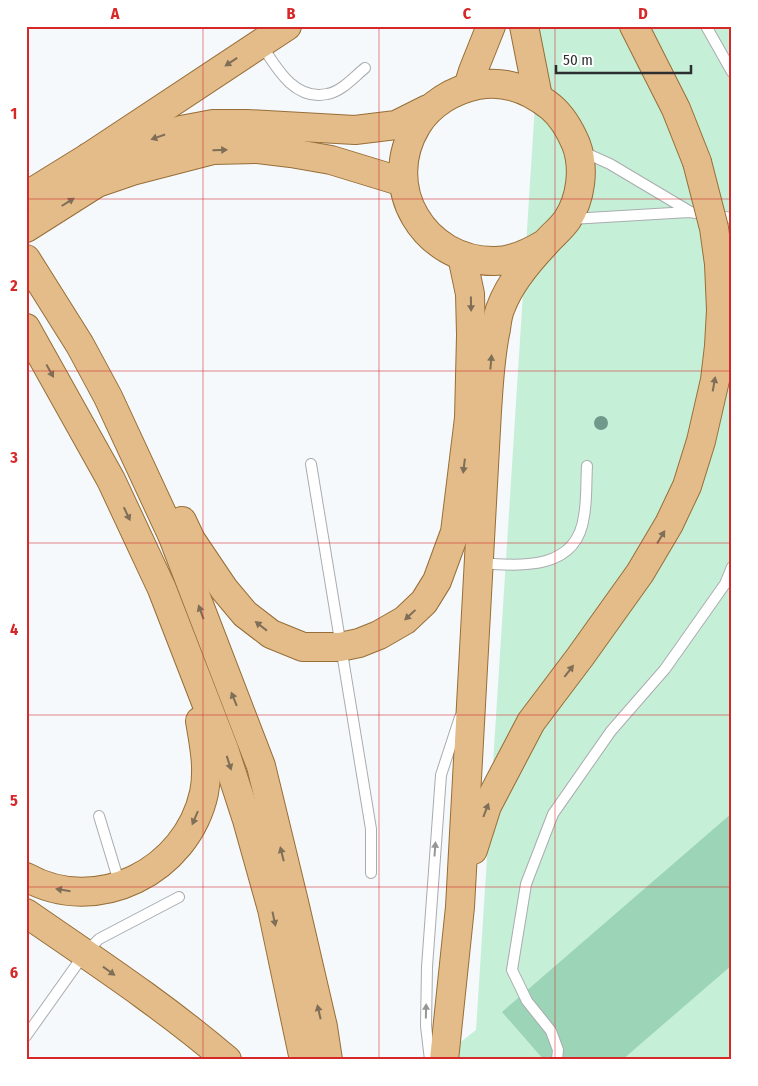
<svg xmlns="http://www.w3.org/2000/svg" width="758" height="1086" viewBox="0 0 758 1086" font-family="'Fira Sans Condensed',sans-serif">
  <rect width="100%" height="100%" fill="#f6f9fc"/>
  <polygon fill="#c6efd8" points="540,26 732,26 732,1060 437,1060 476,1030"/>
  <polygon fill="#9bd4b6" points="732,813 732,965 622,1060 544,1060 502,1012"/>
  <g fill="none" stroke-linecap="round" stroke-linejoin="round">
    <g stroke="#a9acae" stroke-width="12">
      <g id="service">
        <polyline points="706,26 732,72"/>
        <path d="M261,44c15,23 33,57 66,50 14,-2 27,-17 38,-26"/>
        <polyline points="581,151 610,164 689,211"/>
        <polyline points="571,219 689,212 732,218"/>
        <polyline points="311,464 371,829 371,873"/>
        <path d="M479,563c42,3 98,8 105,-47 3,-16 2,-34 3,-50"/>
        <polyline points="99,816 120,885"/>
        <polyline points="26,1036 85,953 99,939 179,897"/>
        <polyline points="430,1060 426,1026 427,967 441,775 460,717"/>
        <polyline points="557,1060 558,1050 551,1031 527,1001 512,970 526,884 553,814 611,731 665,669 725,584 732,567"/>
      </g>
    </g>
    <g stroke="#976e37" stroke-width="30">
      <g id="primary">
        <polyline points="524,26 538,97"/>
        <polyline points="634,26 676,109 697,162"/>
        <polyline points="468,87 473,71 491,26"/>
        <polyline points="89,157 147,141 181,130 213,124 247,124 355,130 396,125 428,109"/>
        <polyline points="26,196 89,157 287,26"/>
        <polyline points="26,228 97,183 132,171 213,150 258,149 291,153 331,160 403,182"/>
        <polyline points="26,259 80,345 108,397 173,537 261,766 294,902 323,1027 328,1060"/>
        <polyline points="26,328 111,480 162,589 224,749 247,820 272,909 304,1060"/>
        <polyline points="182,521 191,540 224,589 245,614 271,634 303,647 340,647 359,643 379,635 405,620 424,602 437,581 455,532 469,418 471,335 470,294 462,256"/>
        <polyline points="473,850 487,806 531,722 580,657 640,573 669,524 687,486 701,441 715,380 719,346 721,310 719,264"/>
        <path d="M26,877c71,40 161,-6 178,-84 5,-25 0,-48 -4,-72"/>
        <path d="M26,913c68,47 138,93 201,147"/>
        <path d="M444,1060l16,-153 27,-496c2,-28 3,-55 9,-82 1,-8 2,-16 5,-22 9,-24 26,-44 43,-62 7,-9 16,-15 23,-25 14,-21 18,-52 9,-76 -6,-14 -13,-27 -25,-37 -21,-17 -46,-27 -73,-22 -25,5 -48,19 -61,40 -38,62 7,137 78,136 18,0 34,-8 49,-17"/>
      </g>
    </g>
    <use href="#service" stroke="#fff" stroke-width="10"/>
    <use href="#primary" stroke="#e3bc89" stroke-width="28"/>
    <g stroke="#976e37" stroke-width="30" stroke-linecap="butt">
      <polyline id="primary-bridge" points="697,162 714,228 719,264"/>
    </g>
    <use href="#primary-bridge" stroke="#e3bc89" stroke-width="28"/>
  </g>
  <circle fill="#6f998b" cx="601" cy="423" r="7"/>
  <defs><path id="oneway-solid" d="M-6-.8H1V-3.2L6.5 0L1 3.2V.8H-6Z" transform="scale(1.25)"/></defs>
  <g fill="#7f6e58">
    <use href="#oneway-solid" transform="translate(231 62) rotate(146)"/>
    <use href="#oneway-solid" transform="translate(158 137) rotate(161)"/>
    <use href="#oneway-solid" transform="translate(220 150) rotate(-2)"/>
    <use href="#oneway-solid" transform="translate(68 202) rotate(-32)"/>
    <use href="#oneway-solid" transform="translate(471 304) rotate(89)"/>
    <use href="#oneway-solid" transform="translate(491 362) rotate(-85)"/>
    <use href="#oneway-solid" transform="translate(50 371) rotate(61)"/>
    <use href="#oneway-solid" transform="translate(714 384) rotate(-80)"/>
    <use href="#oneway-solid" transform="translate(464 466) rotate(97)"/>
    <use href="#oneway-solid" transform="translate(127 514) rotate(65)"/>
    <use href="#oneway-solid" transform="translate(661 537) rotate(-59)"/>
    <use href="#oneway-solid" transform="translate(201 612) rotate(-110)"/>
    <use href="#oneway-solid" transform="translate(410 615) rotate(137)"/>
    <use href="#oneway-solid" transform="translate(261 626) rotate(-142)"/>
    <use href="#oneway-solid" transform="translate(569 671) rotate(-52)"/>
    <use href="#oneway-solid" transform="translate(234 699) rotate(-112)"/>
    <use href="#oneway-solid" transform="translate(229 763) rotate(72)"/>
    <use href="#oneway-solid" transform="translate(486 810) rotate(-69)"/>
    <use href="#oneway-solid" transform="translate(195 818) rotate(113)"/>
    <use href="#oneway-solid" transform="translate(282 854) rotate(-104)"/>
    <use href="#oneway-solid" transform="translate(63 890) rotate(-171)"/>
    <use href="#oneway-solid" transform="translate(274 919) rotate(78)"/>
    <use href="#oneway-solid" transform="translate(109 971) rotate(36)"/>
    <use href="#oneway-solid" transform="translate(319 1012) rotate(-103)"/>
  </g>
  <g fill="#969697">
    <use href="#oneway-solid" transform="translate(435 849) rotate(-86)"/>
    <use href="#oneway-solid" transform="translate(426 1011) rotate(-89)"/>
  </g>
  <path fill="none" stroke="#d62828" stroke-width="1" stroke-opacity="0.55" d="M203,26v1034M379,26v1034M555,26v1034M26,199h706M26,371h706M26,543h706M26,715h706M26,887h706"/>
  <rect width="758" height="1086" fill="none" stroke="#ffffff" stroke-width="55"/>
  <path d="M556 65v8h135v-8" fill="none" stroke="#2d2e2f" stroke-width="2.5"/>
  <text x="563" y="65" font-size="15" fill="#2d2e2f" stroke="#ffffff" stroke-width="4" paint-order="stroke">50 m</text>
  <rect x="28" y="28" width="702" height="1030" fill="none" stroke="#d62828" stroke-width="2"/>
  <g font-size="16" text-anchor="middle" font-weight="bold" fill="#d62828">
    <text x="115" y="19">A</text>
    <text x="291" y="19">B</text>
    <text x="467" y="19">C</text>
    <text x="643" y="19">D</text>
    <text x="14" y="119">1</text>
    <text x="14" y="291">2</text>
    <text x="14" y="463">3</text>
    <text x="14" y="635">4</text>
    <text x="14" y="806">5</text>
    <text x="14" y="978">6</text>
  </g>
</svg>
